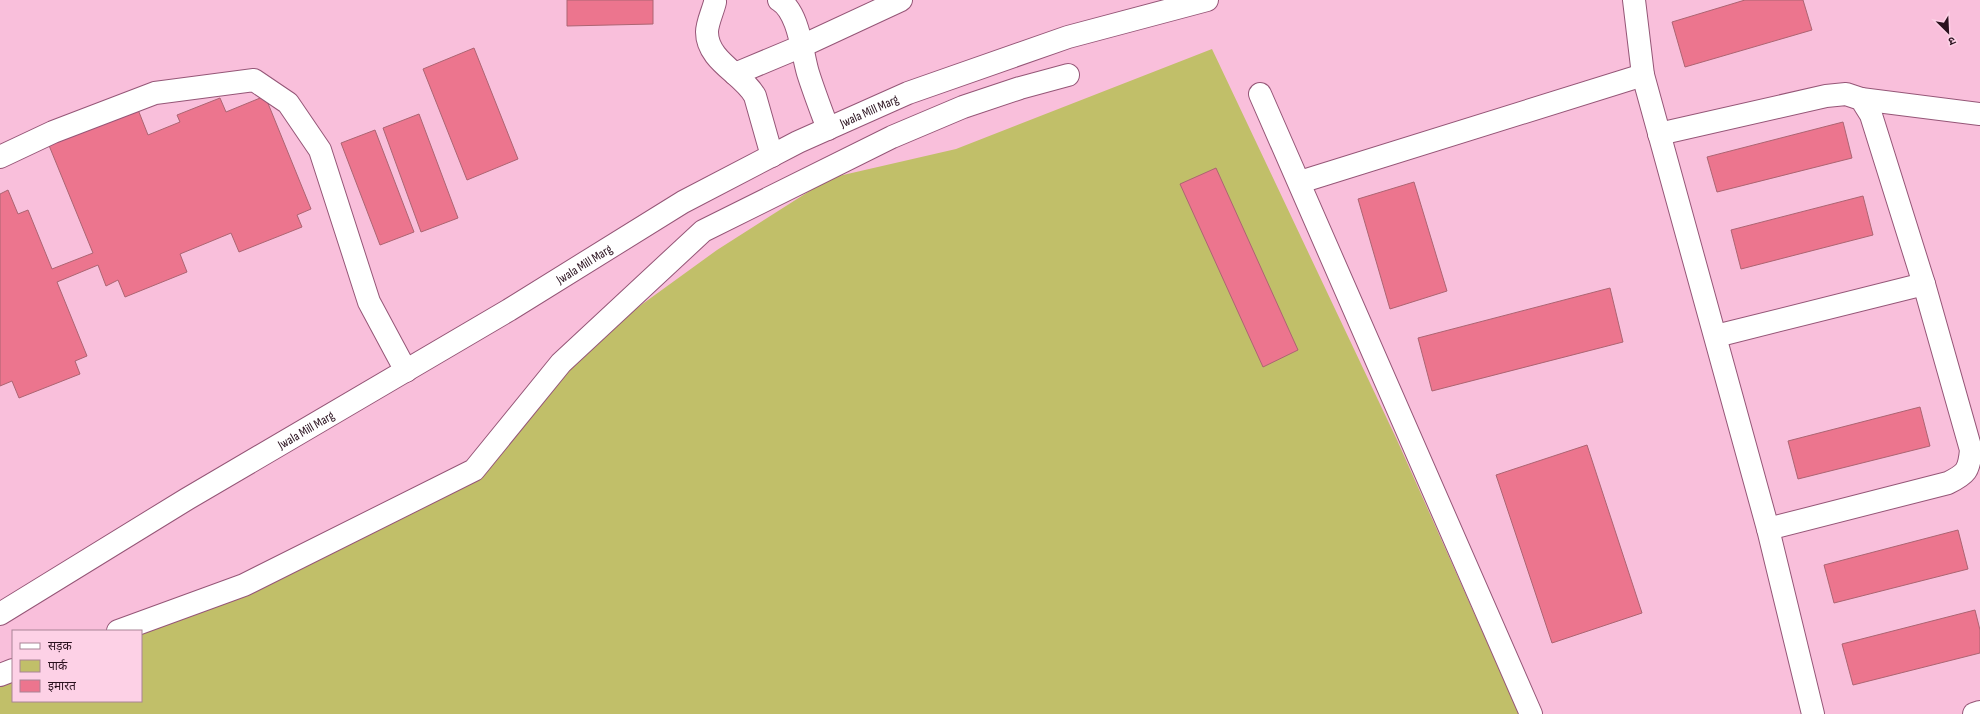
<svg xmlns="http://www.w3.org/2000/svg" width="1980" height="714" viewBox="0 0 1980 714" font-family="'Sofia Sans Condensed','Noto Sans Devanagari',sans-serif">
  <rect width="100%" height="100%" fill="#f9bfdb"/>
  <polygon fill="#c1bf69" points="1212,49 1397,440 1519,714 0,714 0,675 13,670 13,701 141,701 141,631 474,470 561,363 717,250 830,178 956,149"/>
  <g fill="#ec758e" stroke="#ac6472">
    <polygon points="567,0 653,0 653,24 567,26"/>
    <polygon points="1745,0 1803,0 1812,30 1685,67 1672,22"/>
    <polygon points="474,48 518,159 467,180 423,69"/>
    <polygon points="265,96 311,209 297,215 302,227 239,252 231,233 180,254 187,272 125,297 118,280 106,286 98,265 57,282 87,356 75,361 80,374 19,398 12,381 0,386 0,194 8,190 18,214 28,210 52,269 93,253 48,143 137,107 148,135 180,122 177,115 220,98 226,112"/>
    <polygon points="419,114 458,218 421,232 383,128"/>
    <polygon points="1843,122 1852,158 1717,192 1707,157"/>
    <polygon points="375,130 414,232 380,245 341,143"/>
    <polygon points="1216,168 1298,350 1263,367 1180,184"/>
    <polygon points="1414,182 1447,291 1390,309 1358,199"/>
    <polygon points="1863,196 1873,235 1741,269 1731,230"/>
    <polygon points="1610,288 1623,342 1432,391 1418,338"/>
    <polygon points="1920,407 1930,446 1798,479 1788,441"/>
    <polygon points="1587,445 1642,613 1552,643 1496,475"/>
    <polygon points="1958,530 1968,569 1834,603 1824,565"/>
    <polygon points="1975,610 1980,630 1980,653 1853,685 1842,644"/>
  </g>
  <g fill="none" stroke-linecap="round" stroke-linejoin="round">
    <g stroke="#955677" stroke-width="24">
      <g id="minor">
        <path d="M779,0c20,12 23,53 29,73 6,19 13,37 20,56"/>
        <polyline points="1634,0 1643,75 1768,529 1813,714"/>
        <path d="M715,2c-2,9 -8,21 -8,30 0,29 36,42 48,64l17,60"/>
        <polyline points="735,74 802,46 901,0"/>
        <polyline points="1260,94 1531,714"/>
        <polyline points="1861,99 1980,114"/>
        <path d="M1659,134l167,-38 20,-2 15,5 10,16 53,169 47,166c-2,21 -5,24 -23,33l-180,46"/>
        <polyline points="0,157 53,132 155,93 254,80 288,103 320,150 369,302 406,371"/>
        <polyline points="1300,182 1643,75"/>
        <polyline points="1716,336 1924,284"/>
        <path id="s1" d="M0,614l187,-115 322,-189 174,-108 115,-60 110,-49 160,-56 139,-37"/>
        <polyline points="118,631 244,585 474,470 561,363 703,231 892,137 963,107 1020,88 1068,75"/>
        <polyline points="0,675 13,670"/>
        <polyline points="1974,714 1980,712"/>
      </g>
    </g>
    <use href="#minor" stroke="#fff" stroke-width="22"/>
  </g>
  <g text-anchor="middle" stroke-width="3" stroke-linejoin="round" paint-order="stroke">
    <g font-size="13" fill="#2a111e" stroke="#fdd1e6">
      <text dy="5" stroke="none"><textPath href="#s1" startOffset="1005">Jwala Mill Marg</textPath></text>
      <text dy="5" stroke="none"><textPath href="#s1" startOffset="681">Jwala Mill Marg</textPath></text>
      <text dy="5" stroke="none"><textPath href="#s1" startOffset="357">Jwala Mill Marg</textPath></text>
    </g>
  </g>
  <rect x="12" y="630" width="130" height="72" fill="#fdd1e6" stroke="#a98496"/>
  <rect x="20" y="643" width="20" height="6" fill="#ffffff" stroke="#a98496"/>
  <text x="48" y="650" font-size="12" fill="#2a111e">सड़क</text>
  <rect x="20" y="660" width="20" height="12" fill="#c1bf69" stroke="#a98496"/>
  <text x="48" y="670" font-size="12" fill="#2a111e">पार्क</text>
  <rect x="20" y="680" width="20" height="12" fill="#ec758e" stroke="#a98496"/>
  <text x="48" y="690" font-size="12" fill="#2a111e">इमारत</text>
  <g transform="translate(1948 32) rotate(156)" stroke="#fdd1e6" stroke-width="3" paint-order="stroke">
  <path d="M0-3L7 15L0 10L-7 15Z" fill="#2a111e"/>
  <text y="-6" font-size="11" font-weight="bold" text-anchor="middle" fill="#2a111e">उ</text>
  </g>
</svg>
